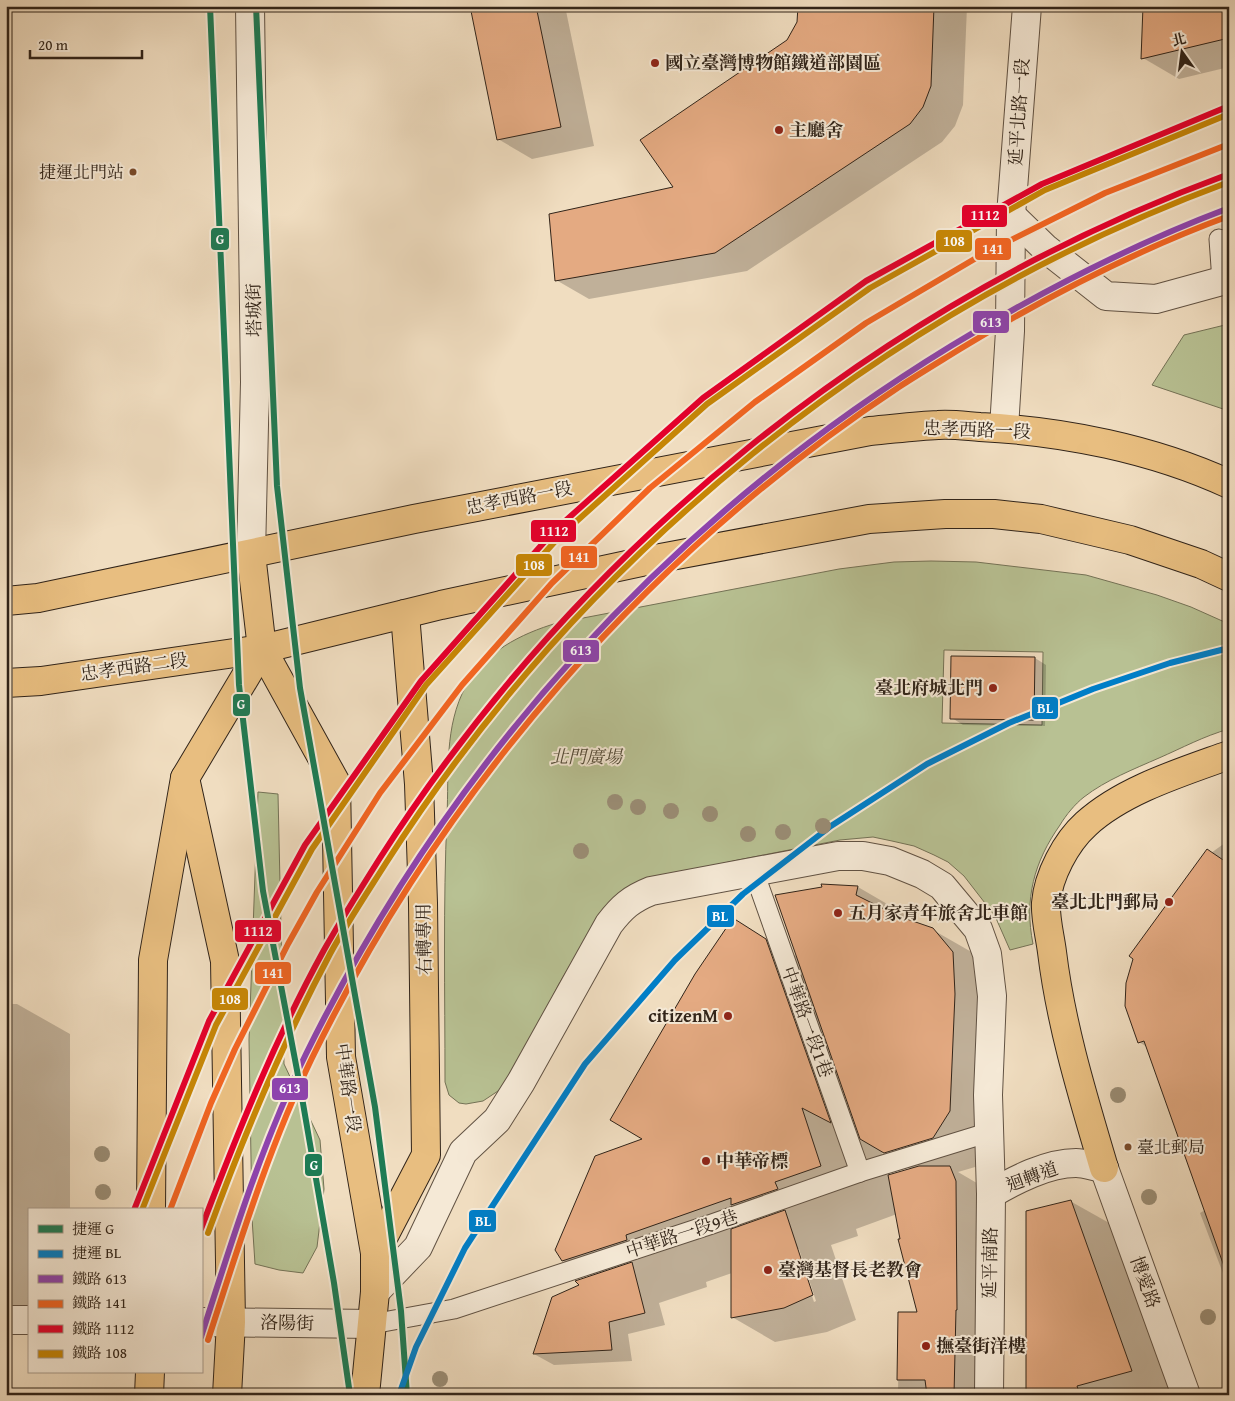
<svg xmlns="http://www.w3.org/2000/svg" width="1235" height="1401" viewBox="0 0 1235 1401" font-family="'Gentium Book Plus','Noto Serif TC',serif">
  <rect width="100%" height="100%" fill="#f0ddc0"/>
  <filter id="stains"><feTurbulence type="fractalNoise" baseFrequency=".004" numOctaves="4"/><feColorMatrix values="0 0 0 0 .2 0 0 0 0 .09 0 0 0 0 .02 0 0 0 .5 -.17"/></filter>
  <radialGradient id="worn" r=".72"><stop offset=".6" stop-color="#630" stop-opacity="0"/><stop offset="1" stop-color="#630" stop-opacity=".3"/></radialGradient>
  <g fill="#b8c193" stroke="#747256" fill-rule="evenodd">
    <polygon points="1229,324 1229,411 1152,385 1184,335"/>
    <path d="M931,561l45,1 110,13 71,20 34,12 38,17v105c-25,7 -47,19 -70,29 -25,11 -53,22 -75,39 -9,7 -18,18 -24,28 -26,37 -36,74 -27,119l-23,6 -15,-34 -31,-40 -16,-14 -14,-7 -20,-9 -22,-5 -19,-4 -33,3 -102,20 -63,14 -82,52 -34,58 -44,86 -14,19 -18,12 -17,3 -7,-1 -10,-8 -4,-13c0,-89 -2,-177 2,-266 2,-43 -3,-90 19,-130 19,-34 54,-52 91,-63l282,-54 55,-7zM944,650l99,2 -1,73 -100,-2z"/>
    <polygon points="258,792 278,794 284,1064 320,1140 324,1189 317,1247 303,1273 279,1270 255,1264 252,1218 249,1040"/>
  </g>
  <g fill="#0003" fill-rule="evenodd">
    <polygon points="472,6 565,6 594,146 532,159 498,139"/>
    <polygon points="799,6 967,6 963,105 955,126 942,142 747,271 589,299 556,280 675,188 788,41 798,22"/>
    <polygon points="1229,6 1229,67 1179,79 1143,58"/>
    <polygon points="953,657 1035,658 1046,665 1045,726 963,725 952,718"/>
    <polygon points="1229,840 1229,1289 1200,1213 1205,1210 1147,1047 1139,1042 1211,853"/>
    <path d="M823,885l35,2 48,28 -1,5 28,10 49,28v207l-24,7 29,17 5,206h-94l1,-82h20l-22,-99 -41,15 2,7 -27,9 25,75 -29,12 -52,10 -43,-25v-44l-26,9 1,5 -48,16 6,22 -37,9 4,27 -78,4 -20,-11 46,-68 12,-9 -29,-16 82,-121 88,-220 65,37zM882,1153l30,16 -22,7zM797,1249h2l17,52 -2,1z"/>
    <polygon points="6,1004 17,1004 70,1034 70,1210 29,1210 29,1315 6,1312"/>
    <polygon points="1070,1201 1111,1224 1172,1395 1027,1395"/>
  </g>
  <g fill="#e4aa82" stroke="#312419">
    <polygon points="470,6 536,6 561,127 497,140"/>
    <polygon points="798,6 934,6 931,86 923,107 910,124 715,253 555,281 549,214 673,187 640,140 787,40 797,22"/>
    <polygon points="1143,6 1229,6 1229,38 1141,59"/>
    <polygon points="951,656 1035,657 1034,720 950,719"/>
    <polygon points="1207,849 1229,864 1229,1268 1225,1269 1144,1041 1138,1043 1125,1006 1126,983 1133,959 1129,956"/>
    <polygon points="821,884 858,886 856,895 898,916 933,928 953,952 955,994 950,1111 933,1138 884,1153 860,1139 775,895 822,887"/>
    <polygon points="733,918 766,939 831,1123 802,1108 821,1166 775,1182 778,1189 731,1205 731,1198 626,1235 627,1240 562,1261 555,1250 595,1156 642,1139 610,1120 695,974"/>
    <polygon points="919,1166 950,1166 956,1181 957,1310 956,1310 954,1395 927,1395 925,1380 897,1380 898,1312 917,1312 898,1239 900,1239 888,1175"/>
    <polygon points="1071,1200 1132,1371 1077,1386 1080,1395 1026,1395 1026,1211"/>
    <polygon points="785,1210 813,1295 784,1308 731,1318 731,1229"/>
    <polygon points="632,1262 645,1313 609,1322 612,1350 533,1354 552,1297 579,1285 575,1281"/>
  </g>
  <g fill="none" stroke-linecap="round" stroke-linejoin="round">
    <g stroke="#615243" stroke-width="21">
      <g id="service">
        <polyline points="1219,239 1222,281"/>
        <polyline points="754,872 860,1172"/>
        <polyline points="372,1324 454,1309 712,1224 860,1172 990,1132"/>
      </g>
    </g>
    <g stroke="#615243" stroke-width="30">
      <g id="minor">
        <polyline points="1011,215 1045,248 1106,296 1156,299 1229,279"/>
        <path d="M991,1194c24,-14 56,-31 85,-31 9,0 19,4 28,5"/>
        <path d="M375,1292l43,-45 45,-95 34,-32 24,-38 88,-158c13,-17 22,-25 42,-33l187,-35h25l27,5 32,13 20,12 36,43 9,25 5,42 -4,99 3,99 -2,201"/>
        <polyline points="6,1320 29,1320"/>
        <polyline points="201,1322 372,1324"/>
      </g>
    </g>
    <g stroke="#615243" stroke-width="30">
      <g id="tertiary">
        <polyline points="250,6 255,382 251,554"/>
        <polyline points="1004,428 1010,331 1011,215 1027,6"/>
        <polyline points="1104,1168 1186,1395"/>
      </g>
    </g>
    <g stroke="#312419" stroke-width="30">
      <g id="primary">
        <polyline points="251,554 262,649 336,783 341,1057 375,1253 375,1292 365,1395"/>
        <path d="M6,601l32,-3 376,-79 456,-88c23,-2 46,-5 68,-6 14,-1 28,1 42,2 83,4 173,22 249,57"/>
        <polyline points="6,683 41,681 262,649 441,605 655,559 869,519 945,514 994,514 1041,519 1130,540 1201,564 1229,577"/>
        <polyline points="185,778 225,961 231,1322 227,1395"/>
        <path d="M1104,1168c-21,-71 -43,-142 -52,-216 -2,-16 -7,-34 -6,-49 2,-27 20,-61 40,-79 37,-34 96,-52 143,-69"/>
        <polyline points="151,1210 153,960 185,778 262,649"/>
        <polyline points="375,1253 426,1155 423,903 419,784 405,614"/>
        <polyline points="149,1395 150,1372"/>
      </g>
    </g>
    <use href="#service" stroke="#f5e9d6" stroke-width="19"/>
    <use href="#minor" stroke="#f5e9d6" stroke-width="28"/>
    <use href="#tertiary" stroke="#f5e9d6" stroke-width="28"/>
    <use href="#primary" stroke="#e8be80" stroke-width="28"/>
    <g stroke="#f5e9d6" stroke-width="10">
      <path id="rail-1" d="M201,1337c31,-96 60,-192 105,-283 146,-296 364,-536 645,-708 89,-54 180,-101 278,-138"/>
    </g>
    <g stroke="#f5e9d6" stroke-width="10">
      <g id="rail-2">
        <polyline points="170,1210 211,1103 235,1049 288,944 317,892 380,793 462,685 552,583 650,488 755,402 866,323 983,254 1105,193 1229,144"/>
        <path d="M208,1340c31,-95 60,-191 104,-282 132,-270 336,-505 587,-671 20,-13 40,-25 61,-38 86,-52 174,-98 269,-133"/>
      </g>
    </g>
    <g stroke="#f5e9d6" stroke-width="10">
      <g id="rail-3">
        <polyline points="134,1210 209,1021 305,845 421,681 554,531 703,398 866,281 1042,184 1229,106"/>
        <path d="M201,1229c36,-95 74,-190 123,-279 18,-32 37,-62 56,-92 200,-312 501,-556 849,-684"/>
      </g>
    </g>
    <g stroke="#f5e9d6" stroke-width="10">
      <g id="rail-4">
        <polyline points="142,1210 216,1025 312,849 426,685 559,537 707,404 870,288 1045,190 1229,114"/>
        <path d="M208,1233c35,-96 74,-189 122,-279 17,-31 37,-61 56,-91 198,-310 497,-553 843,-681"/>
      </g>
    </g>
    <use href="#rail-1" stroke="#8e44ad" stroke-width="6"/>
    <use href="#rail-2" stroke="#f26522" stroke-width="6"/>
    <use href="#rail-3" stroke="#e4002b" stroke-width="6"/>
    <use href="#rail-4" stroke="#c68606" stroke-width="6"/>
    <g stroke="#f5e9d6" stroke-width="10">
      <g id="metro-1">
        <polyline points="210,6 239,685 263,891 300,1086 334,1283 350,1395"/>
        <polyline points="256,6 277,486 300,688 375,1107 401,1311 407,1395"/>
      </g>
    </g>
    <g stroke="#f5e9d6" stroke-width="10">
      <polyline id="metro-2" points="399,1395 416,1347 465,1248 585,1064 675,960 743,894 831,826 927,764 1009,723 1093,689 1170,663 1229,648"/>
    </g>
    <use href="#metro-1" stroke="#1e7b54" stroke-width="6"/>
    <use href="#metro-2" stroke="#007ec7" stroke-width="6"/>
  </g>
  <g fill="#9a8d75">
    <circle cx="615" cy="802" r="8"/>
    <circle cx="638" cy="807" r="8"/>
    <circle cx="671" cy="811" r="8"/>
    <circle cx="710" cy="814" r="8"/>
    <circle cx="823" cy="826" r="8"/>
    <circle cx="783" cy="832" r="8"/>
    <circle cx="748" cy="834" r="8"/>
    <circle cx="581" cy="851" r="8"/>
    <circle cx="1118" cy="1095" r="8"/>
    <circle cx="102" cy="1154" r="8"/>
    <circle cx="103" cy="1192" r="8"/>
    <circle cx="1149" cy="1197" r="8"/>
    <circle cx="1208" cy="1317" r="8"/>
    <circle cx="440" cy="1379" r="8"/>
  </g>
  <g fill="#8f2418" stroke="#f5e9d6" stroke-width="2">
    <circle cx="655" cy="63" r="5"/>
    <circle cx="779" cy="130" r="5"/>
    <circle cx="993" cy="688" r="5"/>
    <circle cx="1169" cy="902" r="5"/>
    <circle cx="838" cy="913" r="5"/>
    <circle cx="728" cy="1016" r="5"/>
    <circle cx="706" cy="1161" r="5"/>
    <circle cx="768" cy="1270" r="5"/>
    <circle cx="926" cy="1346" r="5"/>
  </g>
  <g fill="#7a4b2a" stroke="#f5e9d6" stroke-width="2">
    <circle cx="133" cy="172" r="4.5"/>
    <circle cx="1128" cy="1147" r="4.5"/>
  </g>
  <g text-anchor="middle" stroke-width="4" stroke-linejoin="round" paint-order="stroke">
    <g font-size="17" fill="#312419" stroke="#f5e9d6" text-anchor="end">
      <text x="124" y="178">捷運北門站</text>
      <text x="1137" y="1153" text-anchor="start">臺北郵局</text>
    </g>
    <g font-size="18" font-weight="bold" fill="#312419" stroke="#f5e9d6" text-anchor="start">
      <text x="665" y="69">國立臺灣博物館鐵道部園區</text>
      <text x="789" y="136">主廳舍</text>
      <text x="983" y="694" text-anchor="end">臺北府城北門</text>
      <text x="1159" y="908" text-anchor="end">臺北北門郵局</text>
      <text x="848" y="919">五月家青年旅舍北車館</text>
      <text x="718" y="1022" text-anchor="end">citizenM</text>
      <text x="716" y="1167">中華帝標</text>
      <text x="778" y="1276">臺灣基督長老教會</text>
      <text x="936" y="1352">撫臺街洋樓</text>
    </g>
    <g font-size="18" fill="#312419" stroke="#f5e9d6">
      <text transform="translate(1019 112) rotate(-86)" y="6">延平北路一段</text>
      <text transform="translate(254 310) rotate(-91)" y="6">塔城街</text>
      <text transform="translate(977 430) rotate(2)" y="6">忠孝西路一段</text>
      <text transform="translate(519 498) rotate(-11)" y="6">忠孝西路一段</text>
      <text transform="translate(134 667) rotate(-8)" y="6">忠孝西路二段</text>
      <text transform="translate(424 939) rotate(-91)" y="6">右轉專用</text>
      <text transform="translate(807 1022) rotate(70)" y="6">中華路一段1巷</text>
      <text transform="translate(348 1088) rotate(82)" y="6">中華路一段</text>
      <text transform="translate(1032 1177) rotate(-20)" y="6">迴轉道</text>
      <text transform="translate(682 1234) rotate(-18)" y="6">中華路一段9巷</text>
      <text transform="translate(990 1263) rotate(-89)" y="6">延平南路</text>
      <text transform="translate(1145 1282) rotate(70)" y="6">博愛路</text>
      <text transform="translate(287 1323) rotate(1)" y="6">洛陽街</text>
    </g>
    <g font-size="18" font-style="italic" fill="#534b38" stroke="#f5e9d6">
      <text x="586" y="763">北門廣場</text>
    </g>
  </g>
  <g stroke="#f5e9d6" stroke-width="2">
    <rect x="961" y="204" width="47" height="24" rx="5" fill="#e4002b"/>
    <rect x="210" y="227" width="20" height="24" rx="5" fill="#1e7b54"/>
    <rect x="935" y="229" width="38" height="24" rx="5" fill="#c68606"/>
    <rect x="974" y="237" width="38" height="24" rx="5" fill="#f26522"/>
    <rect x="972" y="310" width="38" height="24" rx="5" fill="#8e44ad"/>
    <rect x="530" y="519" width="47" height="24" rx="5" fill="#e4002b"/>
    <rect x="560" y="545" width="38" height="24" rx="5" fill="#f26522"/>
    <rect x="515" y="553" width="38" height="24" rx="5" fill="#c68606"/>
    <rect x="562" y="639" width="38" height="24" rx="5" fill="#8e44ad"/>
    <rect x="232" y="693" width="19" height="24" rx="5" fill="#1e7b54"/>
    <rect x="1031" y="696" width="28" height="24" rx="5" fill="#007ec7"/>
    <rect x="706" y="904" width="29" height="24" rx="5" fill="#007ec7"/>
    <rect x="234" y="919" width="48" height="24" rx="5" fill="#e4002b"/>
    <rect x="254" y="961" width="38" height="24" rx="5" fill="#f26522"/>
    <rect x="211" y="987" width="38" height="24" rx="5" fill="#c68606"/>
    <rect x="271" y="1077" width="38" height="24" rx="5" fill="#8e44ad"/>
    <rect x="304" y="1153" width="19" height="24" rx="5" fill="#1e7b54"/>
    <rect x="468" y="1209" width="29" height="24" rx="5" fill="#007ec7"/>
  </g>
  <g font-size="14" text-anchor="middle" font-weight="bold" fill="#fff">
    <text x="985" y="220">1112</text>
    <text x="220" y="244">G</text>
    <text x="954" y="246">108</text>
    <text x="993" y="254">141</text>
    <text x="991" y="327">613</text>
    <text x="554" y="536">1112</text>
    <text x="579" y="562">141</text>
    <text x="534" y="570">108</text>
    <text x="581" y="655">613</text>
    <text x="241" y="709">G</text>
    <text x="1045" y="713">BL</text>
    <text x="720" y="921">BL</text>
    <text x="258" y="936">1112</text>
    <text x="273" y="978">141</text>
    <text x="230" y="1004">108</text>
    <text x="290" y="1093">613</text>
    <text x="314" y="1170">G</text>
    <text x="483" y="1226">BL</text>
  </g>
  <rect width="1235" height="1401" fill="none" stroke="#f0ddc0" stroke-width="25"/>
  <rect x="8" y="8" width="1220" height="1386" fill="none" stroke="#312419" stroke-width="2.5"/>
  <rect x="12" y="12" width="1210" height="1376" fill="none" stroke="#312419"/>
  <rect x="28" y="1208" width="175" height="165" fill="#f5e9d6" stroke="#a79a8a"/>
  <rect x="38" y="1225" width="25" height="8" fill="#1e7b54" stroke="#a79a8a"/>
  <text x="72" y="1234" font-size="15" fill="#312419">捷運 G</text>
  <rect x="38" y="1250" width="25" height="8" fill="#007ec7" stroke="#a79a8a"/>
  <text x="72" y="1258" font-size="15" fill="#312419">捷運 BL</text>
  <rect x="38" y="1275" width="25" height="8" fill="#8e44ad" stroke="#a79a8a"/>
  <text x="72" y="1284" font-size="15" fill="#312419">鐵路 613</text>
  <rect x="38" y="1300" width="25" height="8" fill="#f26522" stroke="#a79a8a"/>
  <text x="72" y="1308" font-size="15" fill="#312419">鐵路 141</text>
  <rect x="38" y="1325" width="25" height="8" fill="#e4002b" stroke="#a79a8a"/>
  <text x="72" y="1334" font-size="15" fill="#312419">鐵路 1112</text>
  <rect x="38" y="1350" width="25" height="8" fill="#c68606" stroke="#a79a8a"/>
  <text x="72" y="1358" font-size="15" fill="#312419">鐵路 108</text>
  <g transform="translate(1182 52) rotate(346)" stroke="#f5e9d6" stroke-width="4" paint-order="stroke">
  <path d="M0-4L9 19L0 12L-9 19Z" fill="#312419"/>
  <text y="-8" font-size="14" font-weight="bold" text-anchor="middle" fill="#312419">北</text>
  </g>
  <path d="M30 50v8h112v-8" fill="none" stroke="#312419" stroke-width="2.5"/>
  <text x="38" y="50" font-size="15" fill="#312419" stroke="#f5e9d6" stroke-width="4" paint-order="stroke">20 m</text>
  <rect width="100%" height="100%" filter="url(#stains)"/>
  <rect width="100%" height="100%" fill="url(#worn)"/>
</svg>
